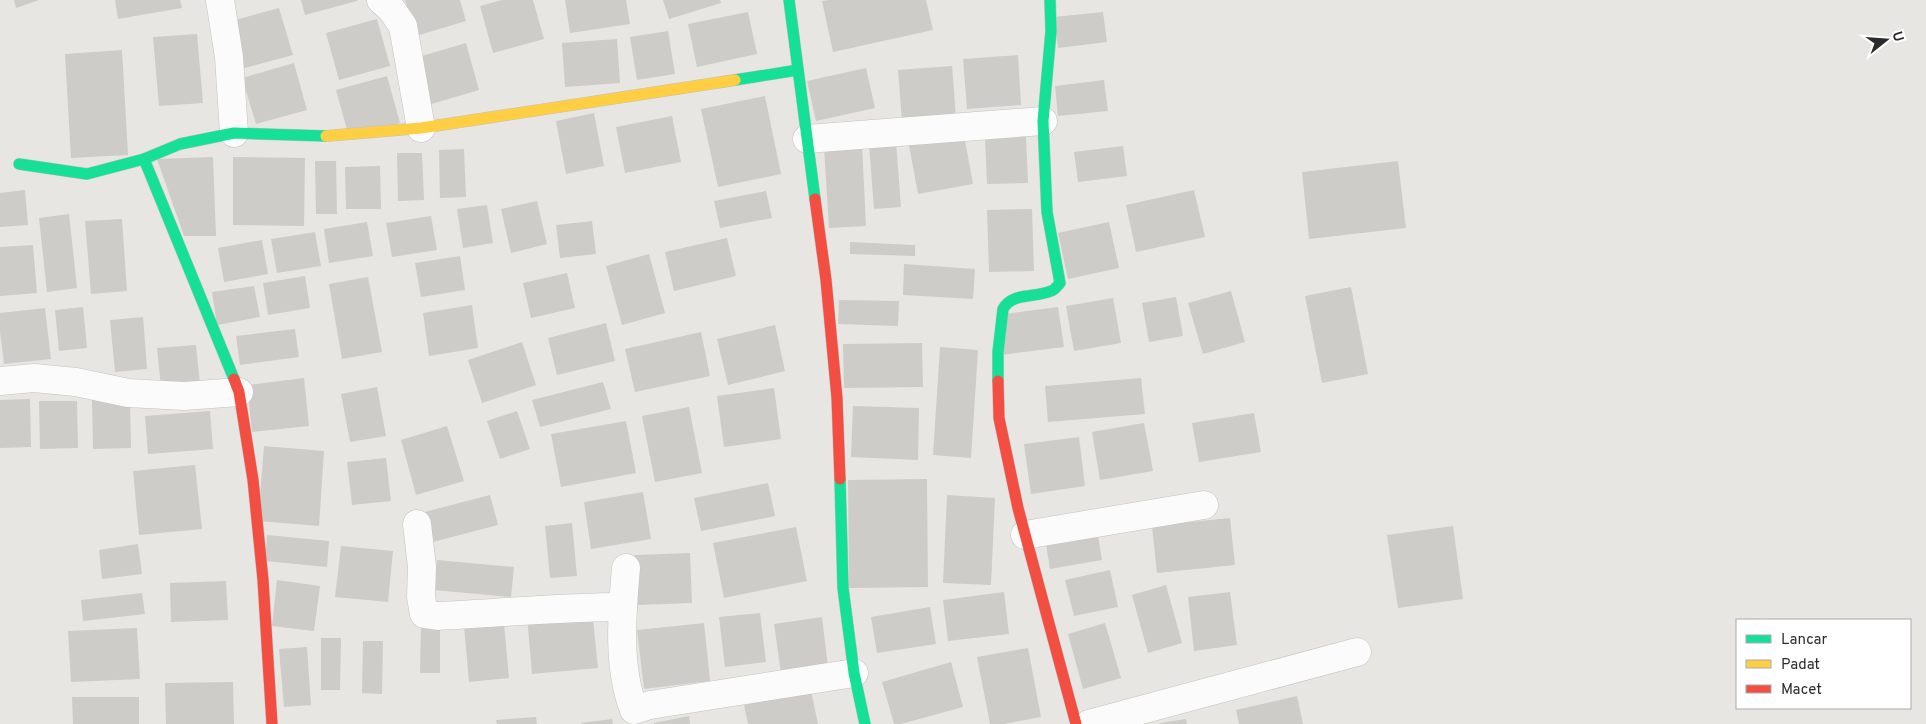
<svg xmlns="http://www.w3.org/2000/svg" width="1926" height="724" viewBox="0 0 1926 724" font-family="Overpass,sans-serif">
  <rect width="100%" height="100%" fill="#e8e6e2"/>
  <g fill="#cdccc8">
    <polygon points="14,0 39,0 16,8"/>
    <polygon points="115,0 180,0 182,8 118,19"/>
    <polygon points="301,0 357,0 357,1 305,15"/>
    <polygon points="405,0 460,0 466,21 416,36"/>
    <polygon points="502,0 533,0 544,39 493,53 480,6"/>
    <polygon points="565,0 626,0 630,24 570,33"/>
    <polygon points="663,0 720,0 721,3 669,19"/>
    <polygon points="829,0 926,0 933,30 833,52 822,1"/>
    <polygon points="279,8 293,55 241,69 228,22"/>
    <polygon points="748,12 757,54 697,67 688,24"/>
    <polygon points="1103,12 1107,42 1058,48 1054,17"/>
    <polygon points="377,19 390,66 339,80 326,33"/>
    <polygon points="668,31 675,74 637,80 630,37"/>
    <polygon points="197,34 203,103 159,106 153,37"/>
    <polygon points="617,39 620,83 565,87 562,43"/>
    <polygon points="466,43 479,90 428,105 415,58"/>
    <polygon points="122,50 128,155 71,158 65,54"/>
    <polygon points="1018,55 1021,105 967,109 963,59"/>
    <polygon points="294,63 307,110 256,124 242,78"/>
    <polygon points="952,66 956,117 902,121 898,70"/>
    <polygon points="866,68 875,108 816,121 807,81"/>
    <polygon points="387,76 400,123 349,137 336,90"/>
    <polygon points="1104,80 1108,111 1058,116 1055,86"/>
    <polygon points="765,96 781,174 718,187 701,109"/>
    <polygon points="594,113 604,166 566,174 556,121"/>
    <polygon points="672,116 681,162 625,173 616,127"/>
    <polygon points="963,130 973,184 918,194 908,140"/>
    <polygon points="1026,137 1028,183 987,184 985,138"/>
    <polygon points="896,142 901,207 874,209 869,144"/>
    <polygon points="862,145 866,226 829,228 824,147"/>
    <polygon points="1123,146 1127,176 1078,182 1074,152"/>
    <polygon points="464,149 466,197 440,198 439,150"/>
    <polygon points="397,153 422,153 424,200 398,201"/>
    <polygon points="213,157 216,236 184,236 157,159"/>
    <polygon points="233,157 305,158 304,226 233,225"/>
    <polygon points="315,161 336,161 337,214 316,214"/>
    <polygon points="1398,161 1406,228 1309,239 1302,172"/>
    <polygon points="380,166 381,209 346,209 345,167"/>
    <polygon points="25,190 28,225 0,227 0,193"/>
    <polygon points="1194,190 1205,237 1136,252 1126,205"/>
    <polygon points="766,191 772,218 720,228 714,201"/>
    <polygon points="537,201 547,244 511,253 501,209"/>
    <polygon points="487,205 493,243 463,248 457,209"/>
    <polygon points="1032,209 1034,271 989,272 987,210"/>
    <polygon points="69,214 77,288 47,292 39,218"/>
    <polygon points="431,216 437,250 392,257 386,223"/>
    <polygon points="122,219 127,291 91,294 85,221"/>
    <polygon points="592,221 596,254 560,258 556,225"/>
    <polygon points="367,222 373,256 329,263 324,229"/>
    <polygon points="1109,222 1119,268 1068,279 1058,233"/>
    <polygon points="315,232 321,266 277,273 271,239"/>
    <polygon points="727,238 736,276 674,291 665,252"/>
    <polygon points="262,240 268,274 224,282 218,248"/>
    <polygon points="850,242 915,245 915,256 850,254"/>
    <polygon points="33,245 37,293 0,296 0,247"/>
    <polygon points="649,254 665,313 622,325 606,266"/>
    <polygon points="460,256 465,290 421,297 415,263"/>
    <polygon points="904,264 975,269 973,299 903,295"/>
    <polygon points="567,273 575,308 531,318 523,283"/>
    <polygon points="305,276 310,308 268,315 263,283"/>
    <polygon points="368,277 382,352 342,359 329,284"/>
    <polygon points="254,286 260,317 217,325 212,292"/>
    <polygon points="1351,287 1368,374 1322,383 1305,296"/>
    <polygon points="1231,291 1245,342 1203,354 1188,303"/>
    <polygon points="1176,297 1183,336 1149,342 1142,303"/>
    <polygon points="1113,298 1121,343 1074,351 1066,306"/>
    <polygon points="839,300 899,301 898,326 838,324"/>
    <polygon points="472,305 478,348 429,356 423,313"/>
    <polygon points="83,307 87,348 59,351 55,310"/>
    <polygon points="1058,307 1064,347 1001,355 996,315"/>
    <polygon points="45,308 51,359 4,364 0,332 0,313"/>
    <polygon points="143,317 147,369 115,372 110,320"/>
    <polygon points="606,323 615,361 557,375 548,338"/>
    <polygon points="775,325 785,371 728,385 717,339"/>
    <polygon points="295,329 299,357 240,365 236,336"/>
    <polygon points="701,332 710,376 635,392 625,349"/>
    <polygon points="522,342 536,385 482,403 468,360"/>
    <polygon points="922,343 923,387 844,388 843,344"/>
    <polygon points="196,345 200,384 161,388 157,348"/>
    <polygon points="940,347 978,350 971,458 933,455"/>
    <polygon points="304,378 309,426 252,432 247,385"/>
    <polygon points="1141,378 1145,414 1048,422 1045,386"/>
    <polygon points="603,382 611,409 540,427 532,400"/>
    <polygon points="377,387 386,436 350,442 341,394"/>
    <polygon points="774,388 781,439 724,447 717,396"/>
    <polygon points="30,399 31,447 0,448 0,400"/>
    <polygon points="92,400 130,400 131,448 93,449"/>
    <polygon points="39,401 77,401 78,448 40,449"/>
    <polygon points="853,406 919,408 918,460 851,457"/>
    <polygon points="689,407 702,473 655,482 642,416"/>
    <polygon points="210,411 213,449 148,454 145,416"/>
    <polygon points="517,411 530,449 500,459 487,421"/>
    <polygon points="1254,413 1261,452 1199,462 1192,423"/>
    <polygon points="626,421 636,473 561,487 551,434"/>
    <polygon points="1144,423 1153,471 1100,480 1092,432"/>
    <polygon points="447,426 464,481 416,495 401,440"/>
    <polygon points="1079,437 1085,486 1031,494 1024,444"/>
    <polygon points="264,446 324,451 319,526 258,521"/>
    <polygon points="386,458 391,501 352,505 347,462"/>
    <polygon points="195,465 202,529 139,535 133,471"/>
    <polygon points="927,479 928,587 849,588 848,480"/>
    <polygon points="768,483 775,516 701,531 694,498"/>
    <polygon points="643,492 651,539 591,549 584,502"/>
    <polygon points="490,495 498,525 429,543 421,513"/>
    <polygon points="947,495 995,498 991,585 943,583"/>
    <polygon points="1230,518 1235,565 1157,573 1152,526"/>
    <polygon points="572,523 577,576 550,578 545,526"/>
    <polygon points="1453,526 1463,599 1398,608 1387,535"/>
    <polygon points="796,527 807,581 724,598 713,543"/>
    <polygon points="267,535 329,541 327,567 265,561"/>
    <polygon points="1098,536 1102,560 1050,569 1046,544"/>
    <polygon points="138,544 142,574 102,579 99,550"/>
    <polygon points="341,546 393,551 388,602 335,597"/>
    <polygon points="690,553 692,603 637,605 635,555"/>
    <polygon points="437,560 514,567 511,597 434,590"/>
    <polygon points="1110,570 1118,607 1074,616 1065,580"/>
    <polygon points="277,580 320,586 314,631 272,626"/>
    <polygon points="226,581 228,620 171,622 170,583"/>
    <polygon points="1166,585 1182,643 1148,653 1132,595"/>
    <polygon points="1004,592 1009,634 948,641 943,600"/>
    <polygon points="1230,592 1237,645 1194,651 1188,597"/>
    <polygon points="142,593 145,614 83,621 81,600"/>
    <polygon points="930,607 936,644 877,653 871,617"/>
    <polygon points="592,610 598,668 532,674 527,616"/>
    <polygon points="760,613 766,662 725,667 719,617"/>
    <polygon points="822,617 828,667 781,673 774,624"/>
    <polygon points="421,620 440,621 440,673 420,673"/>
    <polygon points="504,623 509,678 469,682 464,626"/>
    <polygon points="704,623 710,681 644,689 637,630"/>
    <polygon points="1105,623 1121,678 1083,689 1068,634"/>
    <polygon points="137,628 140,679 71,682 68,631"/>
    <polygon points="321,638 341,638 340,690 321,690"/>
    <polygon points="363,641 383,641 382,694 362,693"/>
    <polygon points="307,647 311,705 284,707 279,649"/>
    <polygon points="1028,648 1041,717 1004,724 990,724 977,657"/>
    <polygon points="951,662 963,707 901,724 894,724 882,682"/>
    <polygon points="233,682 234,724 166,724 165,683"/>
    <polygon points="811,691 818,724 748,724 744,705"/>
    <polygon points="1297,696 1303,724 1239,724 1236,710"/>
    <polygon points="72,697 139,697 139,724 73,724"/>
    <polygon points="689,716 690,724 654,724 654,723"/>
    <polygon points="536,717 537,724 497,724 496,720"/>
    <polygon points="612,719 613,724 581,724 581,723"/>
    <polygon points="1186,719 1187,724 1160,724 1160,723"/>
  </g>
  <g fill="none" stroke-linecap="round" stroke-linejoin="round">
    <g stroke="#c2c2c2" stroke-width="29">
      <g id="street">
        <polyline points="220,0 229,57 234,133"/>
        <polyline points="381,0 392,10 403,26 421,128"/>
        <polyline points="807,139 1043,121"/>
        <polyline points="0,381 34,378 76,382 128,393 184,396 239,392"/>
        <path d="M417,524l5,43 -1,30 3,17 14,2c61,-3 123,-9 185,-9"/>
        <polyline points="1025,535 1204,505"/>
        <path d="M626,568c-4,46 -9,98 8,142l16,-5 204,-32"/>
        <polyline points="1089,724 1357,652"/>
      </g>
    </g>
    <g stroke="#c2c2c2" stroke-width="12">
      <g id="fast">
        <polyline points="789,0 815,199"/>
        <polyline points="735,80 798,70"/>
        <polyline points="144,159 234,379"/>
        <polyline points="19,164 87,174 144,159 180,144 234,133 326,136"/>
        <path d="M998,381v-29l5,-43c9,-17 32,-11 48,-18 4,-1 6,-5 9,-8l-13,-71 -4,-91 8,-90 -1,-31"/>
        <polyline points="840,479 843,588 854,673 865,724"/>
      </g>
    </g>
    <g stroke="#c2c2c2" stroke-width="12">
      <polyline id="slow" points="326,136 421,128 735,80"/>
    </g>
    <g stroke="#c2c2c2" stroke-width="12">
      <g id="jam">
        <polyline points="815,199 826,280 837,398 840,479"/>
        <polyline points="234,379 239,392 253,480 263,580 272,724"/>
        <polyline points="998,381 999,418 1018,508 1076,724"/>
      </g>
    </g>
    <use href="#street" stroke="#fcfbfb" stroke-width="28"/>
    <use href="#fast" stroke="#16e098" stroke-width="11"/>
    <use href="#slow" stroke="#ffcf43" stroke-width="11"/>
    <use href="#jam" stroke="#f24e42" stroke-width="11"/>
  </g>
  <rect x="1736" y="619" width="175" height="90" fill="#ffffff" stroke="#aaaaaa"/>
  <rect x="1746" y="635" width="25" height="8" fill="#16e098" stroke="#aaaaaa"/>
  <text x="1781" y="644" font-size="15" fill="#2b2b2b">Lancar</text>
  <rect x="1746" y="660" width="25" height="8" fill="#ffcf43" stroke="#aaaaaa"/>
  <text x="1781" y="669" font-size="15" fill="#2b2b2b">Padat</text>
  <rect x="1746" y="685" width="25" height="8" fill="#f24e42" stroke="#aaaaaa"/>
  <text x="1781" y="694" font-size="15" fill="#2b2b2b">Macet</text>
  <g transform="translate(1886 40) rotate(73)" stroke="#ffffff" stroke-width="4" paint-order="stroke">
  <path d="M0-4L9 19L0 12L-9 19Z" fill="#2b2b2b"/>
  <text y="-8" font-size="14" font-weight="bold" text-anchor="middle" fill="#2b2b2b">U</text>
  </g>
</svg>
